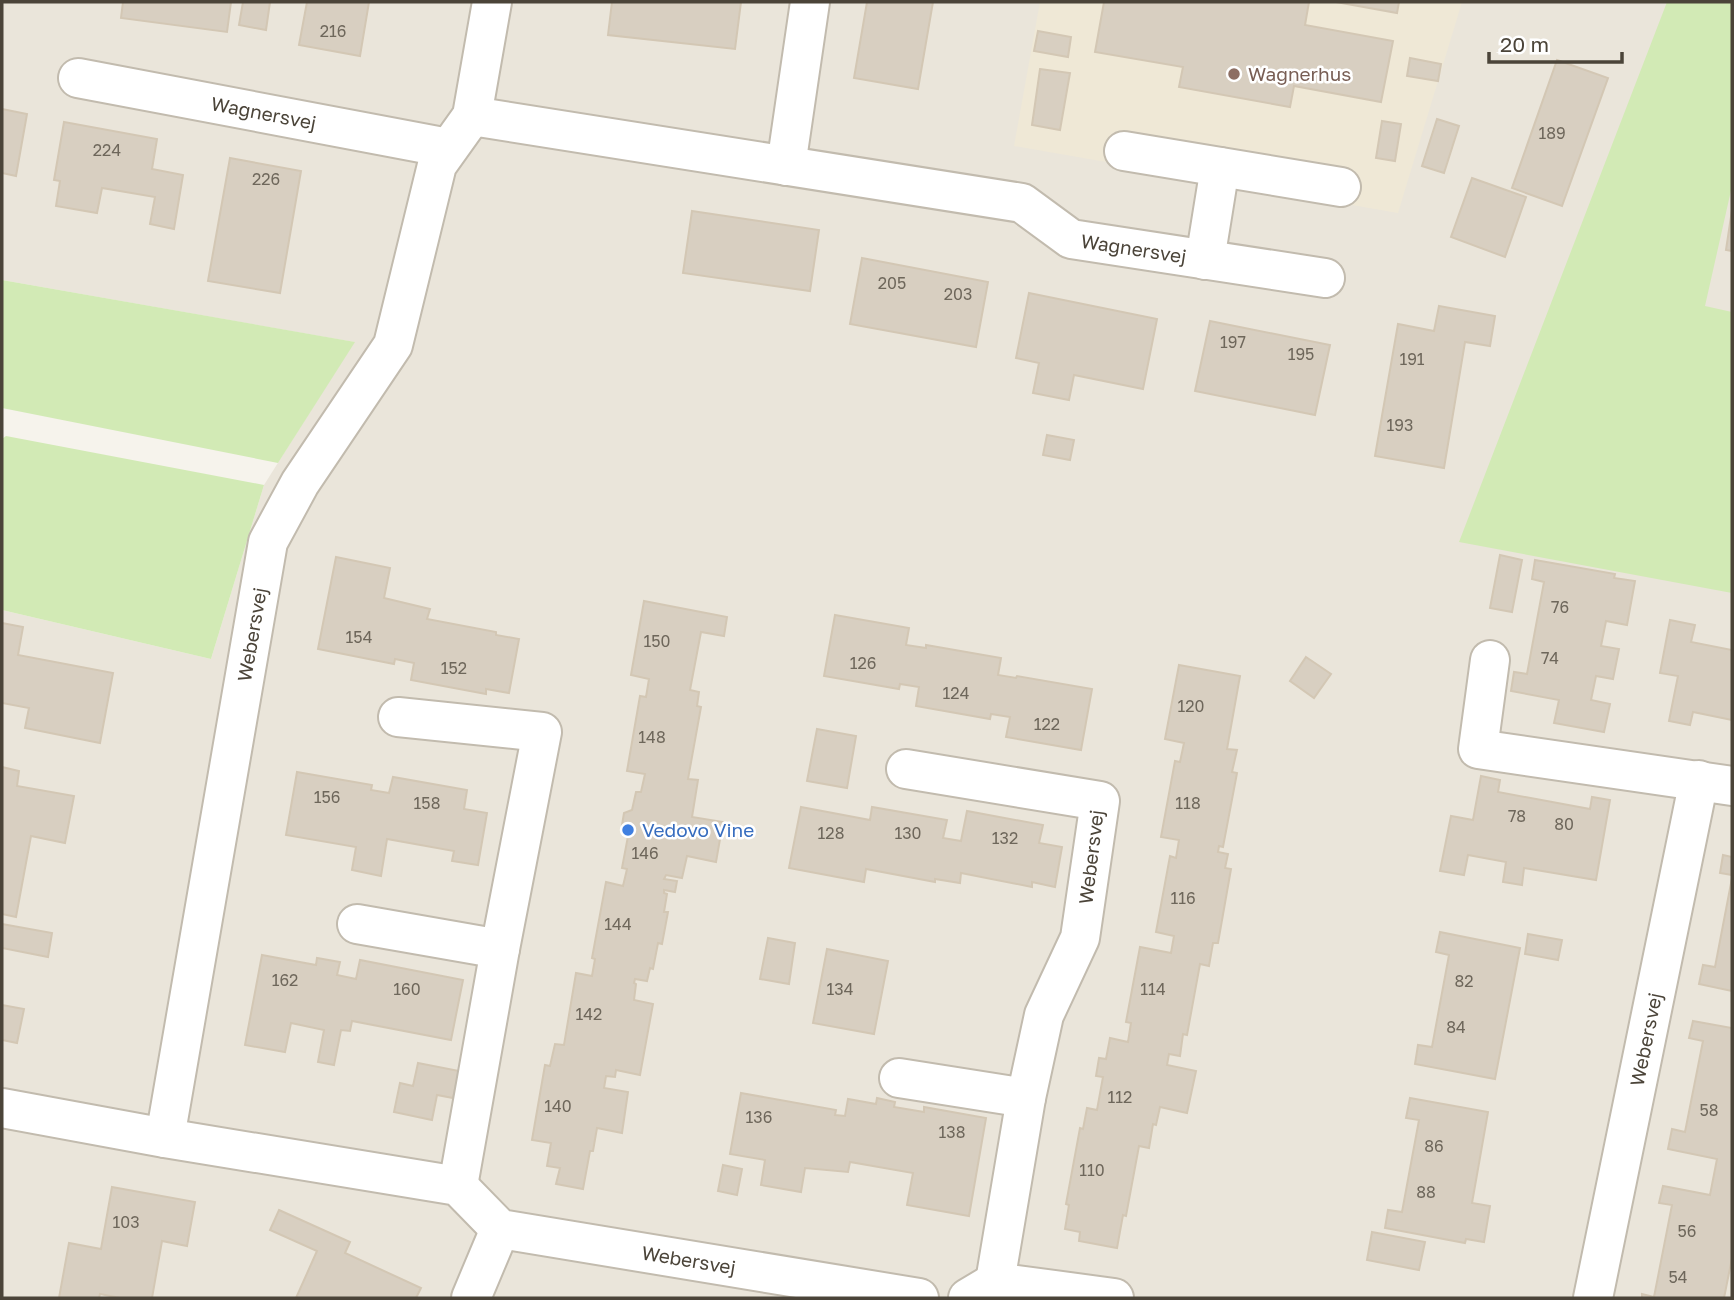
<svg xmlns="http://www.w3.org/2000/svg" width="1734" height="1300" viewBox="0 0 1734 1300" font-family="'Golos Text',sans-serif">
  <rect width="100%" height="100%" fill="#f6f3ec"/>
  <polygon fill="#eae5da" points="2,2 1732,2 1732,1298 2,1298 2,610 211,659 264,485 354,342 2,280"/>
  <polygon fill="#efe8d6" points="1040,2 1462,2 1398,213 1014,146"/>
  <g fill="#d2eab5">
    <polygon points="1667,2 1732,2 1732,186 1705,306 1732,312 1732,593 1459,542"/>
    <polygon points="2,280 355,342 278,463 2,408"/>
    <polygon points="6,436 264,485 211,659 2,610 2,439"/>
  </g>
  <g fill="#d8cfc1" stroke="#d3c7b4" stroke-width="2">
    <polygon points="123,2 231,2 227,32 121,18"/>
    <polygon points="243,2 270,2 266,30 239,25"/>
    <polygon points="307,2 369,2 360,56 299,45"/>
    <polygon points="612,2 741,2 735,49 608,35"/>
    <polygon points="867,2 933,2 918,89 854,78"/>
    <polygon points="1104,2 1309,2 1305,25 1393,41 1381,102 1294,86 1290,107 1179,87 1183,67 1095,52"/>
    <polygon points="1336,2 1399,2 1397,13"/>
    <polygon points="1038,31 1071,37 1068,57 1034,51"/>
    <polygon points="1410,58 1441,64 1438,81 1407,76"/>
    <polygon points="1557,60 1608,78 1562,206 1512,188"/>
    <polygon points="1040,69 1070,73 1060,130 1032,125"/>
    <polygon points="2,109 27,114 16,176 2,173"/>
    <polygon points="1437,119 1459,126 1444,173 1422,166"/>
    <polygon points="1382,121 1401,124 1395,161 1376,158"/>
    <polygon points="64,122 157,139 152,169 183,175 174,229 150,224 155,197 102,188 97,213 56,206 60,181 54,180"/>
    <polygon points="230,158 301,171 280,293 208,281"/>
    <polygon points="1472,178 1526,197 1505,257 1451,237"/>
    <polygon points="1732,210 1732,251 1726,250"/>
    <polygon points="692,211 819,230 810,291 683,273"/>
    <polygon points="862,258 988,282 976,347 850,324"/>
    <polygon points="1029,293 1157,319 1143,389 1074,375 1069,400 1033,393 1039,363 1016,358"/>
    <polygon points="1439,306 1495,316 1490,346 1465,342 1444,468 1375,456 1398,324 1434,331"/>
    <polygon points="1210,321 1330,345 1315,415 1195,391"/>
    <polygon points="1047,435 1074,440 1070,460 1043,455"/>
    <polygon points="1500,555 1522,560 1512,612 1490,608"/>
    <polygon points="336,557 390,568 384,598 430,609 427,619 496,632 496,635 519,639 509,693 486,689 486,694 411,680 414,663 395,659 394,664 318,649"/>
    <polygon points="1535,560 1615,574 1614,578 1635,581 1627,625 1606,621 1601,646 1619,649 1613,679 1596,676 1591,700 1610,704 1604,732 1554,723 1559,700 1511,691 1514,672 1527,674 1544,582 1532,579"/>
    <polygon points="644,601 727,617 724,636 701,632 690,690 699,692 697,706 701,707 688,779 698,780 692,817 723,822 716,862 687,856 682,878 666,875 664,879 677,881 675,892 664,890 664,893 667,894 664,912 668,912 662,944 658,943 653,969 650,968 647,981 635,979 634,983 636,984 634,1000 653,1004 640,1075 616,1070 615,1077 606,1076 604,1088 628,1092 622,1133 597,1128 593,1151 590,1151 583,1189 556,1184 560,1168 547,1166 551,1143 532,1140 545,1065 550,1066 555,1044 564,1045 576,973 592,976 595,959 592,958 606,882 623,886 627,869 622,868 629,831 622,825 624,813 632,810 636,792 641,792 645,774 627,771 640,696 646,697 649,679 631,675"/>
    <polygon points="835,615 909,628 906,645 926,648 926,645 1001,658 998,675 1016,678 1017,676 1092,689 1081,750 1006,737 1010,717 991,714 990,719 916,706 919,687 900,684 899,689 824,676"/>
    <polygon points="1670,620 1695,625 1691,642 1732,650 1732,720 1693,712 1690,725 1669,721 1678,676 1660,673"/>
    <polygon points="2,623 23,627 18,655 113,673 100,743 25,728 29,708 2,703"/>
    <polygon points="1306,657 1331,674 1314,698 1290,681"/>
    <polygon points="1179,665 1240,676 1227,749 1237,750 1232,772 1237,773 1223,847 1219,846 1218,852 1228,854 1225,868 1231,869 1218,943 1213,943 1209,966 1200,964 1187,1035 1183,1034 1180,1056 1169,1054 1167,1065 1196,1071 1187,1113 1160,1107 1156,1125 1153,1124 1149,1148 1139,1146 1126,1216 1123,1215 1117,1248 1079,1241 1080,1232 1065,1229 1069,1205 1066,1204 1080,1128 1083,1129 1087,1108 1097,1110 1103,1077 1096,1076 1099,1058 1106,1059 1110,1038 1128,1042 1131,1023 1126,1022 1140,947 1171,953 1174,936 1156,932 1170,856 1176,858 1179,840 1161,837 1175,761 1180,762 1184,743 1165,739"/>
    <polygon points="817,729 856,736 847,788 807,781"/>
    <polygon points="2,767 19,771 17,786 74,796 65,843 31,836 16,917 2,914"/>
    <polygon points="297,772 372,785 371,790 389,793 393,777 467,790 464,809 487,813 478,865 452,861 454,851 387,839 381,876 352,870 356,847 286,835"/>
    <polygon points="1481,776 1500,780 1498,792 1590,809 1592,797 1610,800 1596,880 1524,868 1522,885 1503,882 1506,862 1468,855 1464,875 1440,871 1451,816 1473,820"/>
    <polygon points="801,807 870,820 872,807 947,820 943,838 961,841 967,811 1043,825 1039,843 1062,847 1055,887 1032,882 1032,887 961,873 960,883 935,879 935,882 866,869 864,882 789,868"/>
    <polygon points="1723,855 1732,857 1732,875 1720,873"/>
    <polygon points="1732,878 1732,991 1699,984 1703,965 1715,967"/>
    <polygon points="2,924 52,933 48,957 2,948"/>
    <polygon points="1440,932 1520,948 1495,1079 1415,1064 1418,1045 1432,1047 1449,955 1436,952"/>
    <polygon points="1528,934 1562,940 1558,960 1525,954"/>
    <polygon points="768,938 795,943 789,984 760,979"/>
    <polygon points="827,949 888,961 874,1034 813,1023"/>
    <polygon points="262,955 316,965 317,958 340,962 337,975 356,979 360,960 463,980 451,1040 352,1021 350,1031 341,1030 334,1065 318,1062 324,1030 291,1023 285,1052 245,1045"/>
    <polygon points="2,1005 24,1009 17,1043 2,1040"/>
    <polygon points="1693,1021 1732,1028 1732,1258 1724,1298 1642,1298 1642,1294 1654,1297 1672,1205 1659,1203 1663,1186 1710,1195 1717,1159 1668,1149 1672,1129 1685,1132 1703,1041 1689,1038"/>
    <polygon points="418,1063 459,1071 453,1098 437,1095 432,1120 394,1112 400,1083 413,1086"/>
    <polygon points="741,1093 836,1110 835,1115 845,1116 848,1099 876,1104 877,1098 895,1102 894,1107 924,1112 924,1107 986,1118 969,1216 907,1205 913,1173 850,1162 848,1172 805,1168 801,1192 761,1185 765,1160 730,1154"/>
    <polygon points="1410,1098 1488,1112 1472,1203 1490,1206 1484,1242 1466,1239 1465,1243 1385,1228 1388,1210 1402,1212 1419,1120 1406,1118"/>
    <polygon points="723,1165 742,1169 737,1195 718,1191"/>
    <polygon points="112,1187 195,1202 187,1246 162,1241 152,1298 120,1298 100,1294 99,1298 59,1298 69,1243 101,1249"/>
    <polygon points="279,1210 350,1242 345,1253 421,1288 416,1298 296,1298 317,1251 270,1230"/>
    <polygon points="1372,1232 1425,1242 1419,1270 1367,1260"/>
  </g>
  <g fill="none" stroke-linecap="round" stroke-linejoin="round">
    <g stroke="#c2bbae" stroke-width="42">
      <g id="minor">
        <path id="s1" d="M78,78l370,70"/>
        <path id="s2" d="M472,116l550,87 49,36 254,39"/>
        <polyline points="1124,151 1341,187"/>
        <polyline points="786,166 810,2"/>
        <polyline points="1205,260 1220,167"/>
        <polyline points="1490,660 1478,749 1732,786"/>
        <polyline points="398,717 542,732 500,949 458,1186"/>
        <polyline points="906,769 1100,801 1080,938 1044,1015 1026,1098 995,1282"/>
        <polyline points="357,924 500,949"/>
        <polyline points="899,1078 1026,1098"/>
        <path id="s3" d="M2,1108l163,30 293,48 42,43 419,69"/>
        <path id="s4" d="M165,1138l103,-596 32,-59 93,-138 44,-180 35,-49 20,-114"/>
        <polyline points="471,1298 500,1229"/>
        <polyline points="968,1298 995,1282 1114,1298"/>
        <path id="s5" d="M1593,1298l106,-518"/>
      </g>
    </g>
    <use href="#minor" stroke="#fff" stroke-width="38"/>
  </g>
  <circle fill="#8d6e63" stroke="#fff" stroke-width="2.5" cx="1234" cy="74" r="7"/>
  <circle fill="#3f7fe0" stroke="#fff" stroke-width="2.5" cx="628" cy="830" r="7"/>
  <g text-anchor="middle" stroke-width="5" stroke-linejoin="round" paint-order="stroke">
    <g font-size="16" fill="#6e675b">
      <text x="333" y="37">216</text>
      <text x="1552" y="139">189</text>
      <text x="107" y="156">224</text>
      <text x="266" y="185">226</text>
      <text x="892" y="289">205</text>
      <text x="958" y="300">203</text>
      <text x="1233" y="348">197</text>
      <text x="1301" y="360">195</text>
      <text x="1412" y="365">191</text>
      <text x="1400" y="431">193</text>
      <text x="1560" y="613">76</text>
      <text x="359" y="643">154</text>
      <text x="657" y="647">150</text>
      <text x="1550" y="664">74</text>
      <text x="863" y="669">126</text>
      <text x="454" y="674">152</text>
      <text x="956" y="699">124</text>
      <text x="1191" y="712">120</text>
      <text x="1047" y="730">122</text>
      <text x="652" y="743">148</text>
      <text x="327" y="803">156</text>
      <text x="427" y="809">158</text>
      <text x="1188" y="809">118</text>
      <text x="1517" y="822">78</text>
      <text x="1564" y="830">80</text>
      <text x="831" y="839">128</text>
      <text x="908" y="839">130</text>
      <text x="1005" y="844">132</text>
      <text x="645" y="859">146</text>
      <text x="1183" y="904">116</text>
      <text x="618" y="930">144</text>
      <text x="285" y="986">162</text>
      <text x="1464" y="987">82</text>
      <text x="407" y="995">160</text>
      <text x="840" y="995">134</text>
      <text x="1153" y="995">114</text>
      <text x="589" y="1020">142</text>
      <text x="1456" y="1033">84</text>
      <text x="1120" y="1103">112</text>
      <text x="558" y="1112">140</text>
      <text x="1709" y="1116">58</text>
      <text x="759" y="1123">136</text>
      <text x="952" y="1138">138</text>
      <text x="1434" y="1152">86</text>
      <text x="1092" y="1176">110</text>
      <text x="1426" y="1198">88</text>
      <text x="126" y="1228">103</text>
      <text x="1687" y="1237">56</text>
      <text x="1678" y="1283">54</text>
    </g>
    <g font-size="19" fill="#785e54" stroke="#fff" text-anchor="start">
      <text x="1248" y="81">Wagnerhus</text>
    </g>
    <g font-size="19" fill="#4b4439" stroke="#fff">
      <text dy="7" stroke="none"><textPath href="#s1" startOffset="189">Wagnersvej</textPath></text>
      <text dy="7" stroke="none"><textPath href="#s2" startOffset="681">Wagnersvej</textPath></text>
      <text dy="7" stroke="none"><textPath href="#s4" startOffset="511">Webersvej</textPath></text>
      <text transform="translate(1091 857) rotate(-83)" y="7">Webersvej</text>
      <text dy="7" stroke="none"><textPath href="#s5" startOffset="264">Webersvej</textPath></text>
      <text dy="7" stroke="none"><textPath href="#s3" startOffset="714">Webersvej</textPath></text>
    </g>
    <g font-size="19" fill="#366cbe" stroke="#fff" text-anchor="start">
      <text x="642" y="837">Vedovo Vine</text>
    </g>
  </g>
  <rect width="1734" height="1300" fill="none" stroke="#4b4439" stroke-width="7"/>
  <path d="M1489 52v10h133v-10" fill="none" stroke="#4b4439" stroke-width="3.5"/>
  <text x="1500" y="52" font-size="21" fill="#4b4439" stroke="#ffffff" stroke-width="5" paint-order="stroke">20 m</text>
</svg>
